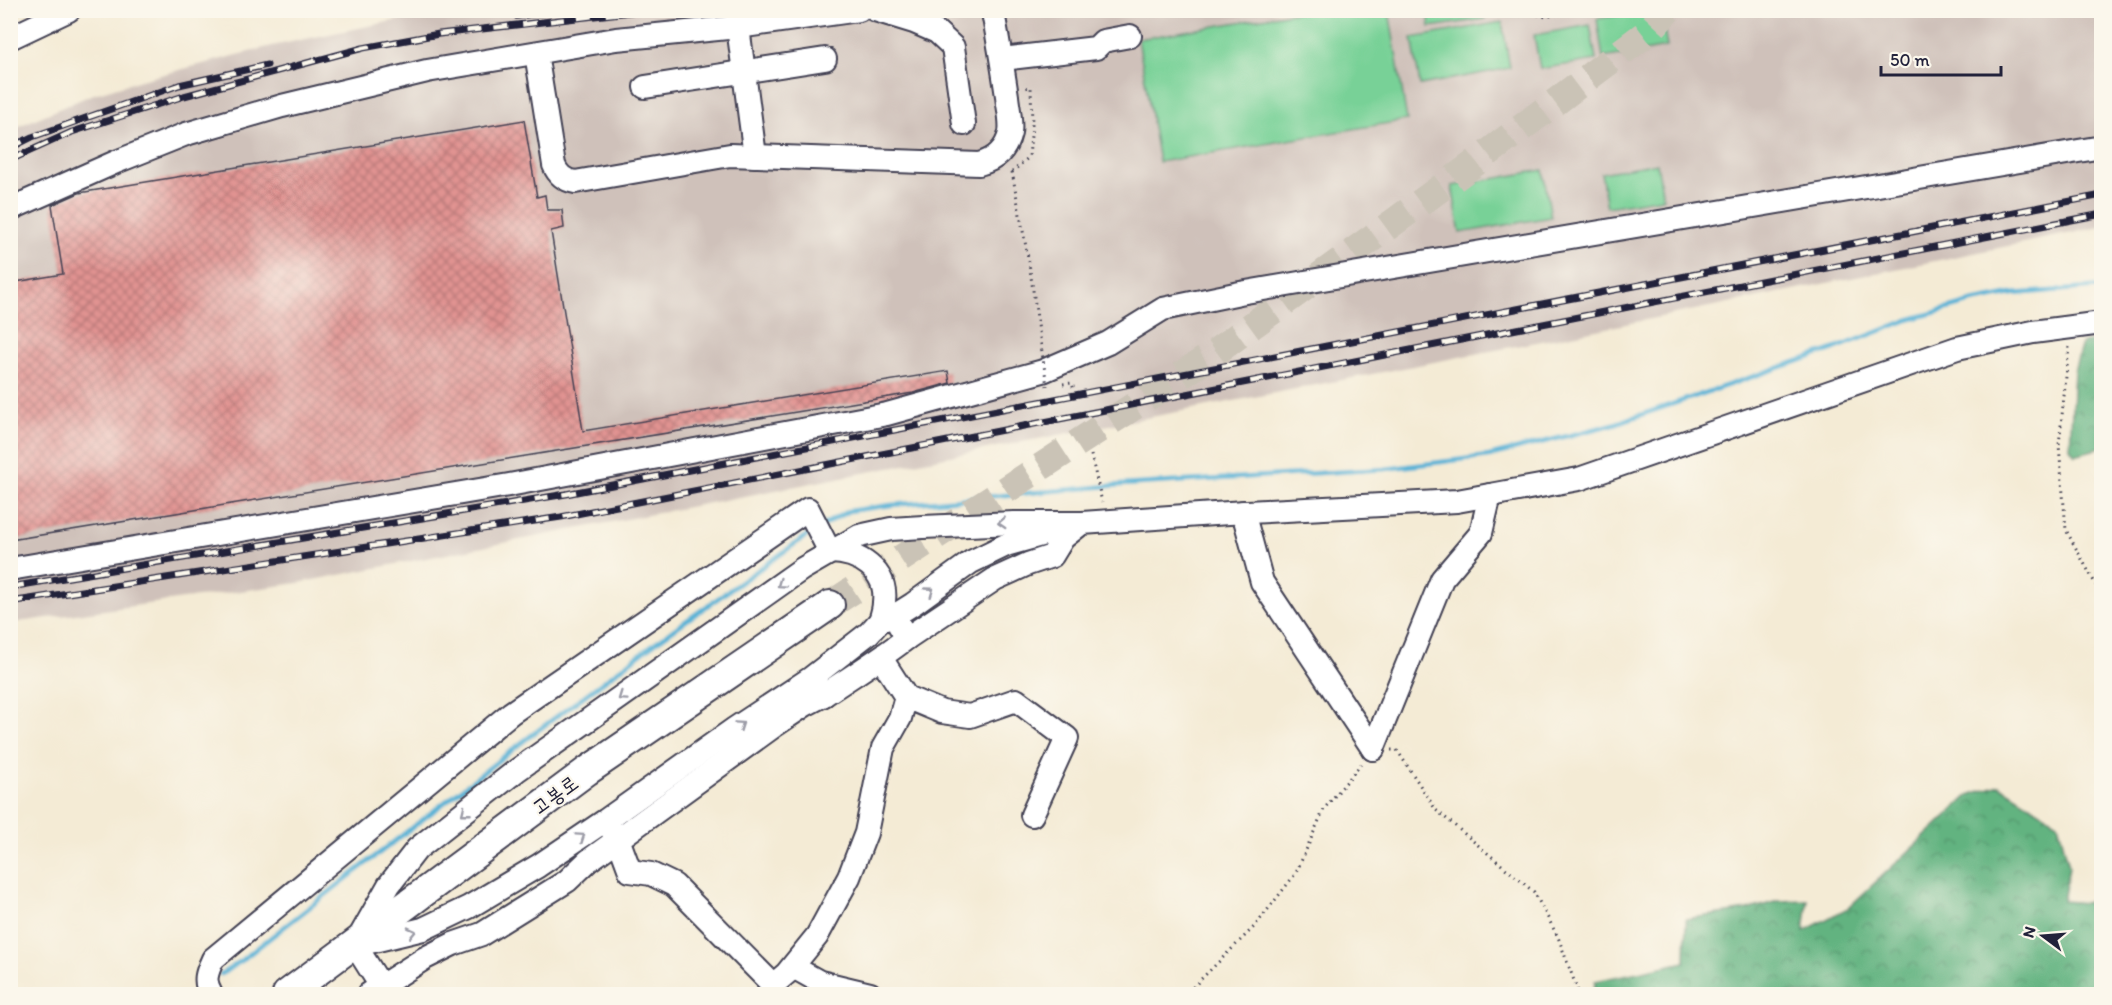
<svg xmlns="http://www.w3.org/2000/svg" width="2112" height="1005" viewBox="0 0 2112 1005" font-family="Itim,'Poor Story',sans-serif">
  <defs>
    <pattern id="forest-crowns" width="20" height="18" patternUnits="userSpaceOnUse" patternTransform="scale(1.5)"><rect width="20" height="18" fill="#62b380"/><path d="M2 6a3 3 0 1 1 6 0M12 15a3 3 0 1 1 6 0" fill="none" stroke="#50916a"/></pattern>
    <pattern id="building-cross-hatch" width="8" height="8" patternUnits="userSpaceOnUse" patternTransform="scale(1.5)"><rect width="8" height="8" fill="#e19391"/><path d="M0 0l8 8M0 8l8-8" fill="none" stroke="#b67878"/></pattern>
  </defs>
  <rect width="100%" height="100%" fill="#fbf7ec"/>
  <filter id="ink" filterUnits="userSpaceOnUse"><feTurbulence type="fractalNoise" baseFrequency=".0167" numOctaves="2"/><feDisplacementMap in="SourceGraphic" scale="12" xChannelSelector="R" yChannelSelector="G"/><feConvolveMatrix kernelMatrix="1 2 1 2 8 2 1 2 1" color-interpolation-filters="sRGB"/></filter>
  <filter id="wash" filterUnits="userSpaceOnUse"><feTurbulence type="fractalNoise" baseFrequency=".008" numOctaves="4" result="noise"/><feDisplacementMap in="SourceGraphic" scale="24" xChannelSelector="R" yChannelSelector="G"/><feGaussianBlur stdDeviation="1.35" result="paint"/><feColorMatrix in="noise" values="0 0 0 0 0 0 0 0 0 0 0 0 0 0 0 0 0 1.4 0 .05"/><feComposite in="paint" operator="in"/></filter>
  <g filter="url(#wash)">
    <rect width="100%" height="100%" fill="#f4ebd5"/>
    <polygon fill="#cfc1ba" points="441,11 2101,11 2101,227 1562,337 298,583 11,623 10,130 91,95 141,80 272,46"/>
    <g fill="#78d197" stroke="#4d7a69" stroke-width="1.5">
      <polygon points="1649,10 1661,11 1667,47 1603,58 1597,19"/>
      <polygon points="1304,11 1389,11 1407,120 1159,162 1138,39"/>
      <polygon points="1428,11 1484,11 1485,19 1430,27"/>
      <polygon points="1502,22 1510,68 1420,85 1412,38"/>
      <polygon points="1590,25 1596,60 1540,69 1534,35"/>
      <polygon points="1657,163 1663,198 1607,207 1601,173"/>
      <polygon points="1543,170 1551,217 1460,233 1452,186"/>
    </g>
    <g fill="url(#forest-crowns)" stroke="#426a5e" stroke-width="1.5">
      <polygon points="2101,340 2101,448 2075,455 2070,448 2074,371 2082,343"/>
      <polygon points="1999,785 2058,823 2069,866 2063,901 2086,903 2101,896 2101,994 1594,994 1595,981 1685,962 1686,919 1747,910 1778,901 1808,900 1804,931 1848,908 1969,795"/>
    </g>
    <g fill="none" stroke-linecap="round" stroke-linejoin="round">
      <g stroke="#59b2d6" stroke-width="4.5">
        <polyline points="822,526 848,511 891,505 1121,485 1385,469 1489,456 1614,424 1834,349 1908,320 1972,302 2012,294 2102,287"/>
        <polyline points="221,974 234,966 521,743 663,637 812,532"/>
      </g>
    </g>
    <g id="blocks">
      <polygon fill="url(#building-cross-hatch)" points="524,120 537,197 545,195 547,210 562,210 564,228 551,231 583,431 948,371 950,383 913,393 10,540 10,283 63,274 52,205 79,193"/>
    </g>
  </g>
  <g filter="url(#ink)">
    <use href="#blocks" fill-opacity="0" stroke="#424052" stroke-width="1.5"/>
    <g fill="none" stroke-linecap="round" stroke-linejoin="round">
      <polyline stroke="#cac3b6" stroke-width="28" stroke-dasharray="28 14" stroke-linecap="butt" points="830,605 1206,359 1471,166 1648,32 1668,10"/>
      <g stroke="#424052" stroke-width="26">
        <g id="minor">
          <polyline points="875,10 914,22 937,32 953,47 964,124"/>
          <polyline points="738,27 755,156"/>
          <polyline points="10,38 69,10"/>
          <path d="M536,53l18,112c4,10 10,15 21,17l155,-27 249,9c16,-4 27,-14 31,-31 2,-12 -2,-25 -3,-37 -4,-26 -8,-52 -13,-78"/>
          <polyline points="1002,59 1096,48 1103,41 1130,36"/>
          <polyline points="645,87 825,59"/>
          <polyline points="10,209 116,162 186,134 282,106 427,71 616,39 738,27 859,10"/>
          <polyline points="1243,512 1262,582 1373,749"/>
          <path d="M830,552c28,0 58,18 54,50 0,6 -2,13 -4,19"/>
          <polyline points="10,569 509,485 887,414 1043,371 1108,343 1163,309 1240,293 2102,147"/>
          <polyline points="907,638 995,579 1028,564 1052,556 1063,538 1078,526"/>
          <polyline points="881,658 906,697 942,712 970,716 1016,700 1067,738 1032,815"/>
          <path d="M816,685l8,10c28,-19 56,-36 83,-57l-8,-13"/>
          <polyline points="1373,749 1442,579 1481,533 1490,495"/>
          <polyline points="610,827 620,844 630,871 651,874 674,885 773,985"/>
          <polyline points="359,938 389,885 417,849 516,771 802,569 859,536 891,529 923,527 1014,523 1082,523 1229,513 1457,501 1579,479 1957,348 2033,332 2102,323"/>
          <polyline points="355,945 386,994"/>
          <polyline points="357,945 423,929 469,907 538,866 606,820 734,729 811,678 869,633 880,621 894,616 913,604 971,562 1006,545 1052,532"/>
          <polyline points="793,967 820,982 870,994"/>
          <path d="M211,994c-8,-13 -4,-22 2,-35l298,-246 297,-204 22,43"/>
          <polyline points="369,994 425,958 453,944 482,934 567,881 588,861 774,726 805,705 824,695"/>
          <polyline points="769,994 773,985 787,973 817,936 849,877 866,833 883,748 900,718 906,697"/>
        </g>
      </g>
      <g stroke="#424052" stroke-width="32">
        <polyline id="major" points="287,994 587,771 830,605"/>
      </g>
      <g stroke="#424052" stroke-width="3" stroke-dasharray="1.5 4.5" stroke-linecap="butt">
        <polyline points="1536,10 1536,14 1546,17 1572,10"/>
        <polyline points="1012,172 1029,157 1032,125 1031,87 1023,88"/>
        <polyline points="2069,347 2059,445 2066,530 2102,596"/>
        <polyline points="1063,384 1072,383 1074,390"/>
        <polyline points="1091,455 1102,502"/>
        <polyline points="1391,750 1397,750 1436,810 1534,892 1558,937 1579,994"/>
        <polyline points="1183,994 1188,992 1255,926 1296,873 1324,809 1361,764"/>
      </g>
      <use href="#minor" stroke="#fff" stroke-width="22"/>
      <use href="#major" stroke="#fff" stroke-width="28"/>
      <g stroke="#22223b" stroke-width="7">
        <g id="rail">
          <polyline points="517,16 564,10"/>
          <polyline points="10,148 32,137 179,85 267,65"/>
          <polyline points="10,160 72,132 184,96 363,48 439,34 647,10"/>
          <polyline points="10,587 566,494 2102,195"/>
          <polyline points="10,602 561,517 2102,214"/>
        </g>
      </g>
      <use href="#rail" stroke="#fbf7ec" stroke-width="4.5" stroke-dasharray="14" stroke-linecap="butt"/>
      <polyline stroke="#424052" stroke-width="3" stroke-dasharray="1.5 4.5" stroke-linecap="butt" points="1012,172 1029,263 1047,386"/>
    </g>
    <defs><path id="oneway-chevron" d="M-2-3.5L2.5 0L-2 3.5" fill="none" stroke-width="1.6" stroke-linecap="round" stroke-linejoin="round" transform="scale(1.5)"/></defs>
    <g stroke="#9c9ca7">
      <use href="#oneway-chevron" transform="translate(1002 523) rotate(177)"/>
      <use href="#oneway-chevron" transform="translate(781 584) rotate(145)"/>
      <use href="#oneway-chevron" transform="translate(930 591) rotate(-36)"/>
      <use href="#oneway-chevron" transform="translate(622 697) rotate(145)"/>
      <use href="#oneway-chevron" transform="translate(740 725) rotate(-34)"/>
      <use href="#oneway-chevron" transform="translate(465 812) rotate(142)"/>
      <use href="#oneway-chevron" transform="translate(581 837) rotate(-34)"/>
      <use href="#oneway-chevron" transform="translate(412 932) rotate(-13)"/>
    </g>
  </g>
  <g text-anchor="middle" stroke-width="4.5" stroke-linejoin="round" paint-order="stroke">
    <g font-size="21" fill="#22223b" stroke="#fbf7ec">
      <text transform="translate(555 795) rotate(-36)" y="7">고봉로</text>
    </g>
  </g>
  <rect width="2112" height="1005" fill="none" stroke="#fbf7ec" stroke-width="36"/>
  <g transform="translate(2043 936) rotate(286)" stroke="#fbf7ec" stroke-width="4.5" paint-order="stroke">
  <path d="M0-4.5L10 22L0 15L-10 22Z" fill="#22223b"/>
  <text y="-9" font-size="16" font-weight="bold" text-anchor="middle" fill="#22223b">N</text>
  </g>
  <path d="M1881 66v9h120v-9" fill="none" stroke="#22223b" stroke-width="3"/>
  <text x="1890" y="66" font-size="18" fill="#22223b" stroke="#fbf7ec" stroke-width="4.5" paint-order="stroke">50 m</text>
</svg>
